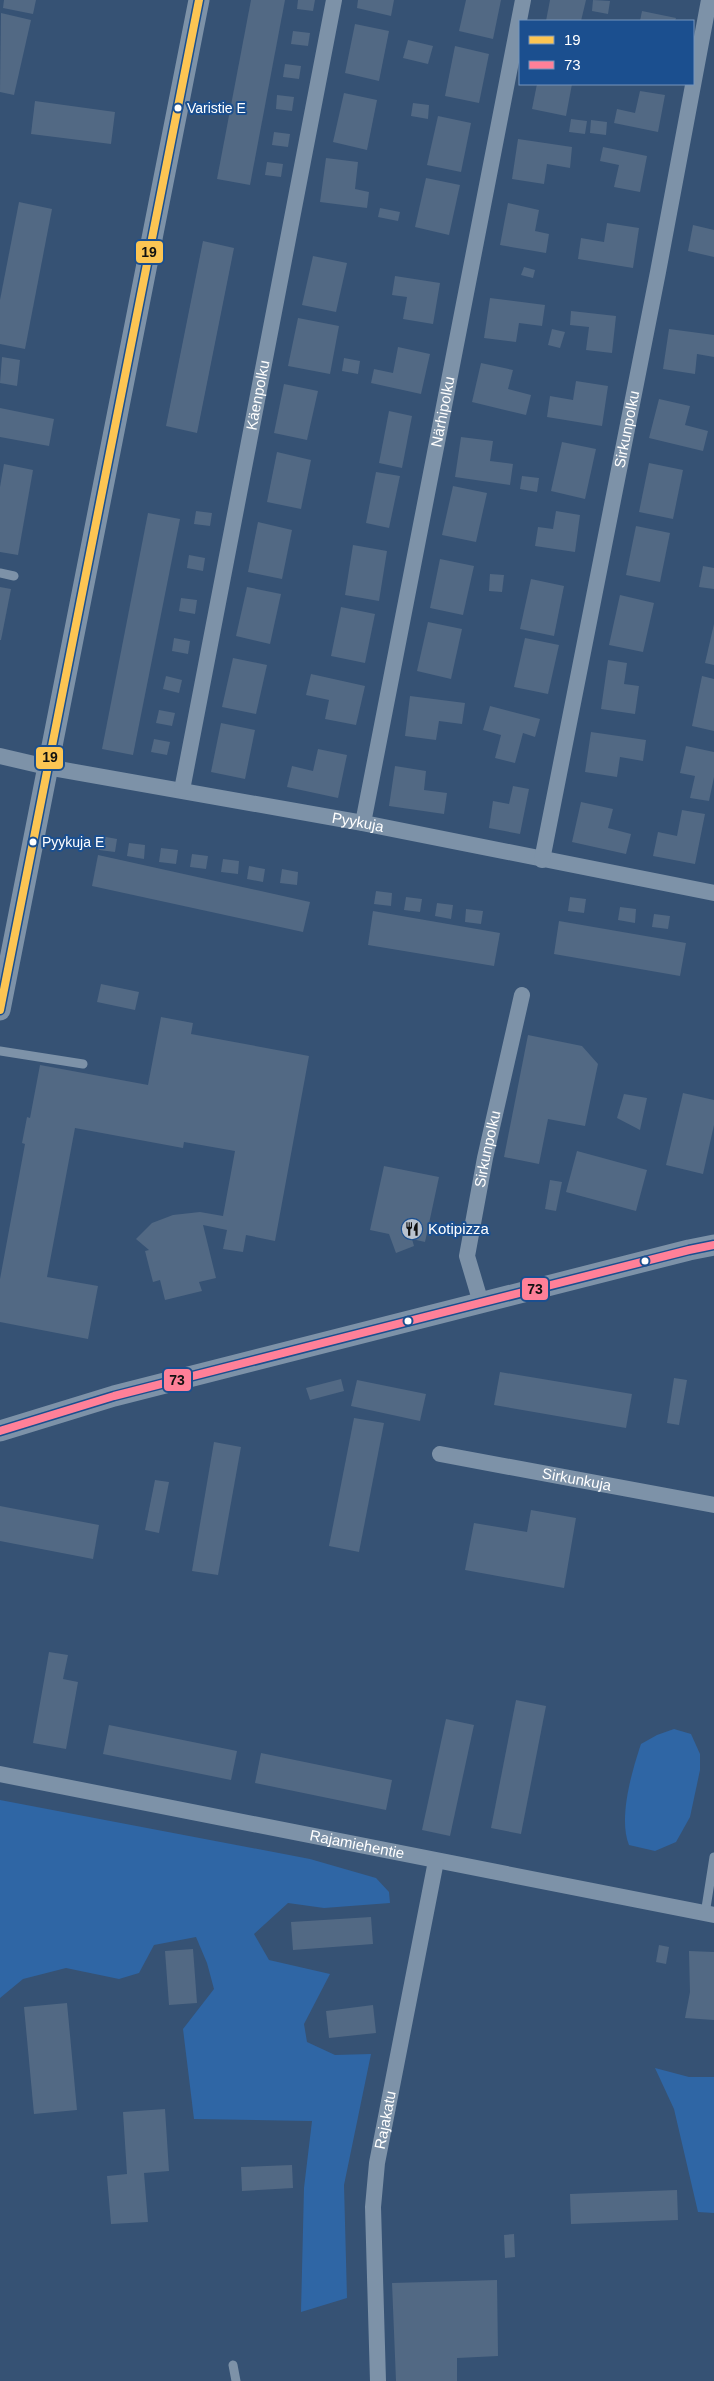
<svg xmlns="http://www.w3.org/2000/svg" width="714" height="2381" viewBox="0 0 714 2381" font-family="Arial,sans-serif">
  <rect width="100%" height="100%" fill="#365274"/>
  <g fill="#2f66a5">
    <path d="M674,1729l17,5 9,20v16l-10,47 -14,25 -21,9 -26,-6c-11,-27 3,-74 12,-101l16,-9z"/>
    <polygon points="0,1800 310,1859 376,1878 389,1892 390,1903 324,1908 288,1903 254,1934 269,1960 330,1974 304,2024 307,2042 335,2055 371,2054 344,2185 347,2298 301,2312 304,2188 312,2121 194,2119 183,2029 214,1989 207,1963 196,1937 154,1945 139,1973 119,1979 66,1968 23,1979 0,1998"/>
    <polygon points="655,2068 689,2077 714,2077 714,2213 698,2212 674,2109"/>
  </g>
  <g fill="#526984">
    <polygon points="4,0 36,0 33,14 3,8"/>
    <polygon points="251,0 285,0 250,185 217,179"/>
    <polygon points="298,0 315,0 313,11 297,9"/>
    <polygon points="358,0 394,0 391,16 357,8"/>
    <polygon points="466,0 501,0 493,39 459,31"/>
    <polygon points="550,0 586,0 581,21 546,21"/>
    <polygon points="593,0 610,1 608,14 592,11"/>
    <polygon points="642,11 676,18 675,21 640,21"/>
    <polygon points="1,13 31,20 14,95 0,92"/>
    <polygon points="355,24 389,31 379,81 345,73"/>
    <polygon points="293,31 310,33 308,46 291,44"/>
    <polygon points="408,40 433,46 428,64 403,58"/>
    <polygon points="455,46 489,54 479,103 445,96"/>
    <polygon points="285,64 301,66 299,79 283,77"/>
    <polygon points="537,84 572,84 566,116 532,109"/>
    <polygon points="640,91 665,95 658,132 614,123 617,109 635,113"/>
    <polygon points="344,93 377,100 367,150 333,142"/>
    <polygon points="277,95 294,97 292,111 276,109"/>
    <polygon points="35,101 115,112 111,144 31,134"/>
    <polygon points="413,103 429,105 428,119 411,116"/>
    <polygon points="438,116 471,123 461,172 427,165"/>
    <polygon points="571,119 587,121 585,134 569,132"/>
    <polygon points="591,120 607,122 606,135 590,133"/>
    <polygon points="274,132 290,134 288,147 272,145"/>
    <polygon points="518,139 572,147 570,168 547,164 544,184 512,179"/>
    <polygon points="603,147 647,156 640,192 614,187 619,165 600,161"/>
    <polygon points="326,158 358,162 355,189 369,192 367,208 320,202"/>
    <polygon points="267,162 283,164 281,177 265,175"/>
    <polygon points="426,178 460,185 449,235 415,227"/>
    <polygon points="19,202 52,209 25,349 0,344 0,300"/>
    <polygon points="508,203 539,210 535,231 549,234 546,253 500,245"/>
    <polygon points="380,208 400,212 398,221 378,217"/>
    <polygon points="607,223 639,228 633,268 578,259 581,238 604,242"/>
    <polygon points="693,225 714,230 714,257 688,251"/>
    <polygon points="203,241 234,248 197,433 166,426"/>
    <polygon points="313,256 347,263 336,312 302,305"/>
    <polygon points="524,267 535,270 533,278 521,275"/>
    <polygon points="395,276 440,283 433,324 403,319 407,297 392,295"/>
    <polygon points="490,298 545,305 542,326 519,323 516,342 484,338"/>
    <polygon points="571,311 616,316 612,353 586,350 589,327 570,325"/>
    <polygon points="298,318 339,326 330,374 288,366"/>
    <polygon points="552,329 565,332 560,348 548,345"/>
    <polygon points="669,329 714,335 714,357 697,354 695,374 663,369"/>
    <polygon points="398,347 430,354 421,394 371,383 374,369 393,373"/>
    <polygon points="2,357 20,360 17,386 0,383"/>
    <polygon points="344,358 360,361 358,374 342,371"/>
    <polygon points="481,363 513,370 508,389 531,395 526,415 472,402"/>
    <polygon points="576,381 608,386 602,426 547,417 550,396 573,400"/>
    <polygon points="284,384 318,391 307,440 274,433"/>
    <polygon points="659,399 690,406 685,425 708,431 703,451 649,438"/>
    <polygon points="0,408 54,419 49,446 0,437"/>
    <polygon points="389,411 412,416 402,468 379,463"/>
    <polygon points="461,437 493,441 490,461 513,464 510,485 455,477"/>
    <polygon points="562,442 596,449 585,499 551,491"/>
    <polygon points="277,452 311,460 301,509 267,502"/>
    <polygon points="649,463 683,470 673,519 639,512"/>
    <polygon points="4,464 33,470 18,555 0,552 0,487"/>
    <polygon points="376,472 400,476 389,528 366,523"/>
    <polygon points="522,476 539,478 537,492 520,489"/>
    <polygon points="453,486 487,493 476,542 442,535"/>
    <polygon points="196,511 212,513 210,526 194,524"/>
    <polygon points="556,511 580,515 575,552 535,546 538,527 553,529"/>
    <polygon points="148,513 180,519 133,755 102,749"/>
    <polygon points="258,522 292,530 282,579 248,572"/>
    <polygon points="636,526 670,533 660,582 626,575"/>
    <polygon points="353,545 387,551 379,601 345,595"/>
    <polygon points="189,555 205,558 203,571 187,568"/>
    <polygon points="440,559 474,566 463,615 430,608"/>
    <polygon points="703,566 714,568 714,589 699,587"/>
    <polygon points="490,574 504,575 502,592 489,591"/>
    <polygon points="531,579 564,586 554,636 520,629"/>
    <polygon points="0,587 11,589 1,640 0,640"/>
    <polygon points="247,587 281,594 270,644 236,636"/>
    <polygon points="620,595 654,603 643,652 609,645"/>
    <polygon points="181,598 197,600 195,614 179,611"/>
    <polygon points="341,607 375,614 365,663 331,656"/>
    <polygon points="428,622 462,629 451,679 417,671"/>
    <polygon points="714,624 714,665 705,663"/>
    <polygon points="174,638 190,641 188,654 172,651"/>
    <polygon points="525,638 559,645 548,694 514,687"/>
    <polygon points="233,658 267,665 256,714 222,707"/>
    <polygon points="608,660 627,663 624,684 639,686 635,714 601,709"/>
    <polygon points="311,674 365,686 356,725 325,719 329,700 306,695"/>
    <polygon points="166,676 182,680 179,693 163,689"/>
    <polygon points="702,676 714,679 714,731 692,726"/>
    <polygon points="410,696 465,703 462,724 439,721 436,740 405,736"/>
    <polygon points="490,706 540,719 535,737 523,733 515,763 495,758 501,735 483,730"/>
    <polygon points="159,710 175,713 172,726 156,723"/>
    <polygon points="221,723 255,730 245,779 211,772"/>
    <polygon points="591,732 646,740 643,761 620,757 617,777 585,772"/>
    <polygon points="154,739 170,742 167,755 151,752"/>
    <polygon points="686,746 714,752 714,777 709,801 690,798 695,776 680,773"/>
    <polygon points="318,749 347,755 338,798 287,787 292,766 313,771"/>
    <polygon points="395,766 426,771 424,790 447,793 444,814 389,806"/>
    <polygon points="513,786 529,789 520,834 489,828 493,801 509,804"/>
    <polygon points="581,802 613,809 608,828 631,834 626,854 572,842"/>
    <polygon points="682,810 705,814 695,864 653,856 658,832 677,836"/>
    <polygon points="101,836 117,839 115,852 99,850"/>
    <polygon points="129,843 145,845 144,859 127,856"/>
    <polygon points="161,848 178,850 176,864 159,862"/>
    <polygon points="192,854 208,856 206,869 190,867"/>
    <polygon points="98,855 310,902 303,932 92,886"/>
    <polygon points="223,859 239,861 238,874 221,872"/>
    <polygon points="249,866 265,869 263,882 247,879"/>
    <polygon points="282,869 298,872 297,885 280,883"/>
    <polygon points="376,891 392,893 391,906 374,904"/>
    <polygon points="406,897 422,899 420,912 404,910"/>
    <polygon points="570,897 586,899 584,913 568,911"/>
    <polygon points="437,903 453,905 451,919 435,916"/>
    <polygon points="620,907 636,909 635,923 618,920"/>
    <polygon points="466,909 483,911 481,924 465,922"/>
    <polygon points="373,911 500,933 494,966 368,945"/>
    <polygon points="654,914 670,916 668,929 652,927"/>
    <polygon points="559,921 686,943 680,976 554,954"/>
    <polygon points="101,984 139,992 135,1010 97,1002"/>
    <polygon points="161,1017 193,1023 191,1034 309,1056 275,1241 246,1235 243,1252 223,1249 227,1230 203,1225 216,1278 199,1282 202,1291 165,1300 160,1280 153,1282 145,1251 149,1250 136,1239 152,1223 173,1215 200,1212 223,1216 235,1151 184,1142 183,1148 75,1128 47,1277 98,1286 88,1339 0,1322 0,1279 25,1144 22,1143 27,1117 30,1118 40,1065 148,1085"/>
    <polygon points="528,1035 582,1046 598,1064 585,1126 548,1119 539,1164 504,1157"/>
    <polygon points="683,1093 714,1100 714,1125 703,1174 666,1165"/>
    <polygon points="624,1094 647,1098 640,1130 617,1118"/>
    <polygon points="577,1151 647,1170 636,1211 566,1192"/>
    <polygon points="384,1166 439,1177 425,1242 412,1239 414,1246 396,1253 389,1234 370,1230"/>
    <polygon points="550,1180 562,1182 556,1211 545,1209"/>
    <polygon points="500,1372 632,1394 626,1428 494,1405"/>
    <polygon points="674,1378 687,1380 679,1425 667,1423"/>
    <polygon points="341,1379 344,1391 310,1400 306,1388"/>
    <polygon points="357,1380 426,1394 420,1421 351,1406"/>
    <polygon points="354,1418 384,1423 359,1552 329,1546"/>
    <polygon points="214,1442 241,1447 218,1575 192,1571"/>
    <polygon points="155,1480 169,1482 159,1533 145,1530"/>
    <polygon points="0,1506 99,1525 93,1559 0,1541"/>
    <polygon points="531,1510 576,1518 564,1588 465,1570 474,1523 527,1532"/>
    <polygon points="49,1652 68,1655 63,1679 78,1682 66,1749 33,1743"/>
    <polygon points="516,1700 546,1706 521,1834 491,1828"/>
    <polygon points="446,1719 474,1725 450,1836 422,1830"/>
    <polygon points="109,1725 237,1751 231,1780 103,1754"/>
    <polygon points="261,1753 392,1780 386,1810 255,1783"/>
    <polygon points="371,1917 373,1944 293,1950 291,1922"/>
    <polygon points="659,1945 669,1947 666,1964 656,1962"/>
    <polygon points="193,1949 197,2003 169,2005 165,1951"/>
    <polygon points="689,1951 714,1952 714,2020 685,2018 690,1992"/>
    <polygon points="67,2003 77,2110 34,2114 24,2007"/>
    <polygon points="373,2005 376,2033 329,2038 326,2011"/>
    <polygon points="165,2109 169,2171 144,2173 148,2222 111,2224 107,2176 127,2174 123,2112"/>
    <polygon points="292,2165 293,2188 242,2191 241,2167"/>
    <polygon points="677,2190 678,2220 571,2224 570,2194"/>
    <polygon points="514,2234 515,2257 505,2258 504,2235"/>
    <polygon points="497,2280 498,2356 457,2358 457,2381 396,2381 392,2283"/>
  </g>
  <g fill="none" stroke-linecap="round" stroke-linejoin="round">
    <g stroke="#7d92a8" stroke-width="9">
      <polyline points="0,573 14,576"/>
      <polyline points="0,1051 83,1064"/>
      <polyline points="705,1914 714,1857"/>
      <polyline points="233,2365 236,2381"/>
    </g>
    <g stroke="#7d92a8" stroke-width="16">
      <path id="s1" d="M0,756l47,11 316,56 351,70"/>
      <path id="s2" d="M182,790l152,-790"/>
      <path id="s3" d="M363,823l160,-823"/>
      <path id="s4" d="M542,860l116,-588 51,-272"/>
      <path id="s5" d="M481,1303l-14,-47 18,-98 37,-163"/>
      <path id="s6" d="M440,1454l274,51"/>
      <path id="s7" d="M0,1774l714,141"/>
      <path id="s8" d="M378,2381l-5,-174 4,-44 59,-302"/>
    </g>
    <g stroke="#7d92a8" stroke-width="21">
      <polyline points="0,1010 199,0"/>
      <polyline points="0,1431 114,1396 689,1250 714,1245"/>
    </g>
    <g stroke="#1b4f8f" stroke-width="11">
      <polyline id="bus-1" points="0,1010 199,0"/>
    </g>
    <g stroke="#1b4f8f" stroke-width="11">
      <polyline id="bus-2" points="0,1431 114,1396 689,1250 714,1245"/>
    </g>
    <use href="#bus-1" stroke="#fcc553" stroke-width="8"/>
    <use href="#bus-2" stroke="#ff8098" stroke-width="8"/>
  </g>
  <defs>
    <g id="restaurant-disc" transform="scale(1.125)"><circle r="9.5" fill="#b9c2ce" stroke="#1b4f8f"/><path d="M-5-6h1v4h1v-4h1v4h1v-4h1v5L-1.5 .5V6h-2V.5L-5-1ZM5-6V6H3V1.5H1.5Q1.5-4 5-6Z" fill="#111"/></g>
  </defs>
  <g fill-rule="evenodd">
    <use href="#restaurant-disc" x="412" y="1229"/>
  </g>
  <g fill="#fff" stroke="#1b4f8f" stroke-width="2">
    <circle cx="178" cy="108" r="4.5"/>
    <circle cx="33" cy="842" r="4.5"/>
    <circle cx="645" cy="1261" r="4.5"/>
    <circle cx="408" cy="1321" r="4.5"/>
  </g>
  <g text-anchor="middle" stroke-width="4" stroke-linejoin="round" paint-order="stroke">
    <g font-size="14" fill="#fff" stroke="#1b4f8f" text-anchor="start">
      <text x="187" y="113">Varistie E</text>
      <text x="42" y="847">Pyykuja E</text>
    </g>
    <g font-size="15" fill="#fff" stroke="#1b4f8f">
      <text dy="5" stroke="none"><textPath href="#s2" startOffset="402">Käenpolku</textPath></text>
      <text dy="5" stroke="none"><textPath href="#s3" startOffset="419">Närhipolku</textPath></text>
      <text dy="5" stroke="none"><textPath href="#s4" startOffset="439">Sirkunpolku</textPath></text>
      <text dy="5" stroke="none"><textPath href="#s1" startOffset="364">Pyykuja</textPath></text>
      <text dy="5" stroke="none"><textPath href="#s5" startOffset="158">Sirkunpolku</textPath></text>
      <text dy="5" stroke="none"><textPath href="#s6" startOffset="139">Sirkunkuja</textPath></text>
      <text dy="5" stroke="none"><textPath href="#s7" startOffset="364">Rajamiehentie</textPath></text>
      <text dy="5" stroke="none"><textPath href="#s8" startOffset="262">Rajakatu</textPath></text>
    </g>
    <g font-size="15" fill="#fff" stroke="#1b4f8f" text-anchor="start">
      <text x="428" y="1234">Kotipizza</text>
    </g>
  </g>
  <g stroke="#1b4f8f" stroke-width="2">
    <rect x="135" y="240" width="29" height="24" rx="5" fill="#fcc553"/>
    <rect x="35" y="746" width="29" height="24" rx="5" fill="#fcc553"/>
    <rect x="521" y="1277" width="28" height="24" rx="5" fill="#ff8098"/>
    <rect x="163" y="1368" width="29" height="24" rx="5" fill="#ff8098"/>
  </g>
  <g font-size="14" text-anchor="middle" font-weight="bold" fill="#111">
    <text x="149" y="257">19</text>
    <text x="50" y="762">19</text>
    <text x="535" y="1294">73</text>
    <text x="177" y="1385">73</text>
  </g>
  <rect x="519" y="20" width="175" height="65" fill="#1b4f8f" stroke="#7695bc"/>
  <rect x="529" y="36" width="25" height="8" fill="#fcc553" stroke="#7695bc"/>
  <text x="564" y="45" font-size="15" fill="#ffffff">19</text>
  <rect x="529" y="61" width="25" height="8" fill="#ff8098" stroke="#7695bc"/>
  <text x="564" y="70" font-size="15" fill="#ffffff">73</text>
</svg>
